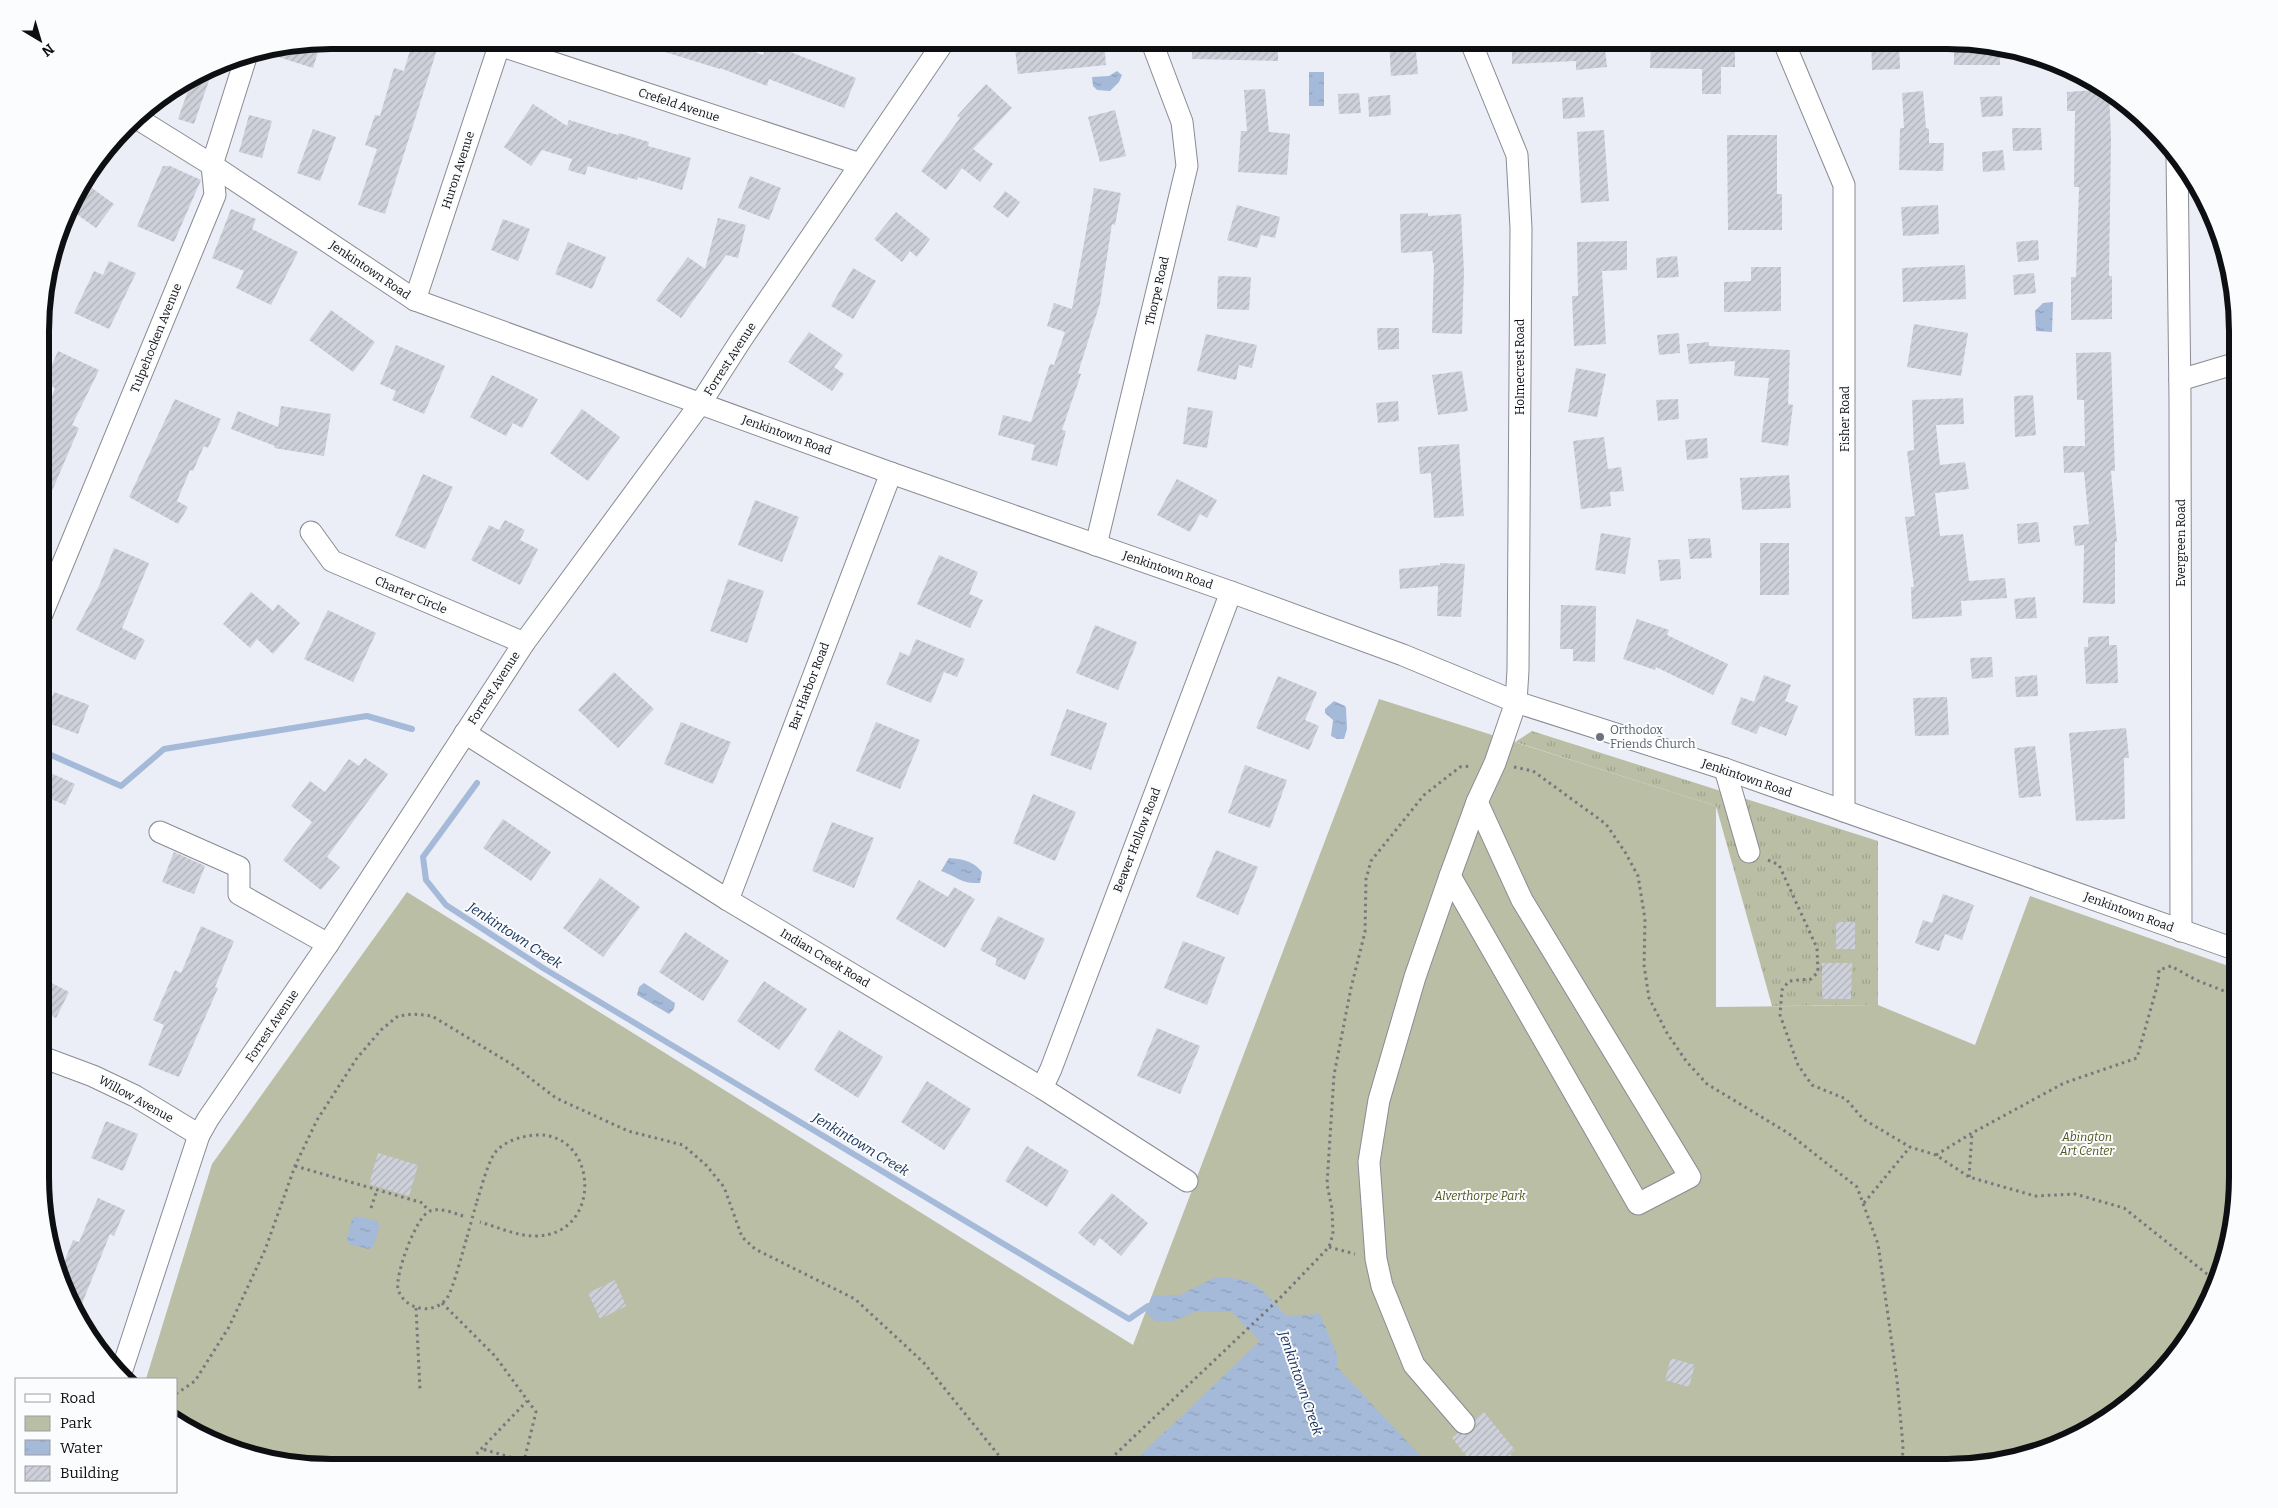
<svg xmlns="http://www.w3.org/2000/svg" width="2278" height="1508" viewBox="0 0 2278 1508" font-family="Bitter,serif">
  <defs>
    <pattern id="grass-tufts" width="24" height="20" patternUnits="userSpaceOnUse" patternTransform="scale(1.25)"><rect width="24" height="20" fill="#babea4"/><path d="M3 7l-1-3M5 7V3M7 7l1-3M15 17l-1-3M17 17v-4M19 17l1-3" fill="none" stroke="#9fa28c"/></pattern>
    <pattern id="water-ripples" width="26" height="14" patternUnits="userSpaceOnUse" patternTransform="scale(1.25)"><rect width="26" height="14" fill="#a5b9d9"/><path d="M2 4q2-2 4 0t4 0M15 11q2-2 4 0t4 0" fill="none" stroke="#8d9eb9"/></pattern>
    <pattern id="building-hatch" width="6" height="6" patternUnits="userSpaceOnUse" patternTransform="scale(1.25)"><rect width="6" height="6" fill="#ced1da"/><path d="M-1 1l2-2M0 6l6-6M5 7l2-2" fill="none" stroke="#b0b2ba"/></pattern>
  </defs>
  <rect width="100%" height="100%" fill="#ebeef7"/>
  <polygon fill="url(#grass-tufts)" points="1532,731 1878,841 1878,1005 1772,1006 1716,806 1515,742"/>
  <polygon fill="#babea4" points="1379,699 1716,806 1716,1007 1878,1005 1975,1045 2030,896 2237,969 2237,1196 2223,1270 2189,1339 2139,1396 2092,1429 2023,1458 1966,1467 331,1468 238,1453 176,1422 176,1379 146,1379 212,1164 407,892 1133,1345"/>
  <g fill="url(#water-ripples)">
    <polygon points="1117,71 1122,75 1119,82 1110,91 1097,90 1093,86 1092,77 1109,76"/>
    <rect x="1309" y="72" width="15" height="34"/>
    <polygon points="2053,302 2052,332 2036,331 2035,311 2043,303"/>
    <polygon points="1334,701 1345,706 1346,708 1347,729 1344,739 1337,739 1331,736 1333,720 1325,713 1325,709"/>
    <path d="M949,858c14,1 24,3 33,14l-2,11c-19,1 -22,-6 -39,-12z"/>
    <polygon points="644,983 675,1003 674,1009 669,1014 637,995 639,987"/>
    <polygon points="356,1216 377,1221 380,1226 373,1247 368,1249 348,1244 347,1239 352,1219"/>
    <path d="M1216,1277c42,2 43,9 70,39l34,-2 18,43 -1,10 95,101h-305l133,-127 -28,-29 -34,-1 -25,10 -17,1 -10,-10 6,-16 28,-1z"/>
  </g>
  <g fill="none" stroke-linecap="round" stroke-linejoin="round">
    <g stroke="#a5b9d9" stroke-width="6">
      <polyline points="42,751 121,786 164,749 367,716 412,729"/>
      <polyline points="477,783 423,857 426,880 446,905 543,968 1129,1319 1148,1306 1155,1306"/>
    </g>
  </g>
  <g fill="url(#building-hatch)">
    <polygon points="413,40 440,40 385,214 358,205 377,149 365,145 375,115 380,116 394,68 404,71"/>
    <polygon points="640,40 725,40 763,55 768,43 856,78 844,108 769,79 767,86 720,68 720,69 639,44"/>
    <polygon points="1014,40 1104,40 1106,65 1018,74"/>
    <polygon points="1192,40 1278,40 1278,61 1192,59"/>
    <polygon points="1389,40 1415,40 1418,74 1391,76"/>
    <polygon points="1512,40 1604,40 1607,67 1576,70 1576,61 1512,64"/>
    <polygon points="1664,40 1735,40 1735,67 1721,67 1721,94 1702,94 1702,69 1650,68 1651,45 1664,45"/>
    <polygon points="1871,40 1899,40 1900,69 1872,70"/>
    <polygon points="1954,41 2000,49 2000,65 1954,65"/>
    <polygon points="321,42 313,68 266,53 295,47"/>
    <polygon points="214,66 194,124 178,119 192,79"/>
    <polygon points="986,84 1012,108 973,149 993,164 980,182 962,168 946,190 921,171 960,118 957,116"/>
    <polygon points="1265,89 1269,132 1290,134 1287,175 1238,172 1241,131 1247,131 1244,90"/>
    <polygon points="2109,89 2111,139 2109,276 2112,276 2112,319 2071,320 2071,277 2076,277 2079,187 2074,187 2075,111 2067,111 2067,92"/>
    <polygon points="1923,91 1926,128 1929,129 1929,143 1944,143 1943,171 1899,170 1900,128 1904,128 1902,93"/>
    <polygon points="1359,93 1361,113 1339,114 1338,94"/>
    <polygon points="1390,95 1391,115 1369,117 1368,97"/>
    <polygon points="2002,96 2003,116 1982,117 1980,97"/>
    <polygon points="1583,97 1585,117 1563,119 1562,98"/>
    <polygon points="533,104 567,126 569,120 618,135 619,133 649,142 648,146 691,158 682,190 638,177 637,180 588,166 585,175 568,170 572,159 542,150 531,166 504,147"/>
    <polygon points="1115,110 1126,156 1100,162 1088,117"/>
    <polygon points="249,115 272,121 262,158 239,152"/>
    <polygon points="2012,128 2041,128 2042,150 2013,151"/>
    <polygon points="313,129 336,137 320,181 297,173"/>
    <polygon points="1604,130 1609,201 1581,203 1577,132"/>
    <polygon points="1727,135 1777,135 1777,194 1782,194 1782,230 1728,230"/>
    <polygon points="2003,150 2005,170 1983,172 1982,152"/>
    <polygon points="163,166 170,166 201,180 174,242 137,226"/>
    <polygon points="750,176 781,188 769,220 738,208"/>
    <polygon points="85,183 114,204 96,228 68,208 70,202"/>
    <polygon points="1094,188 1121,193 1115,225 1112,224 1100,303 1078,373 1081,374 1062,430 1066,431 1057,466 1031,460 1035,445 998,435 1003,415 1031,422 1050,364 1054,365 1065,332 1047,326 1054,303 1072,309"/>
    <polygon points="1005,191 1020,202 1008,218 993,207"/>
    <polygon points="1237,205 1280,217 1275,238 1261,235 1257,248 1227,240"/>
    <polygon points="1938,205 1939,234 1903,236 1901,207"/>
    <polygon points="231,209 256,219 252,229 298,252 271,305 236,288 244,271 212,258"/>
    <polygon points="896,212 930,239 917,257 910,251 902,262 874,239"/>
    <polygon points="1428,213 1428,216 1461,214 1464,272 1462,334 1432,333 1434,263 1433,263 1432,251 1401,253 1400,214"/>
    <polygon points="718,218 746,225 738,258 726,255 681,318 656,300 688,257 705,269"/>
    <polygon points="503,219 530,229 518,261 491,250"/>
    <polygon points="2038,240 2039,260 2018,262 2016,242"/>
    <polygon points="1627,241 1627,270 1602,271 1606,344 1574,346 1572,296 1578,296 1577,242"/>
    <polygon points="568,242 606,257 592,289 555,274"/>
    <polygon points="1677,256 1679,277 1657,278 1656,258"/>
    <polygon points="109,261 136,273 109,329 74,313 94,271 103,275"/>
    <polygon points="1965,265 1966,299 1903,302 1902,268"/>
    <polygon points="1751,267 1781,267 1781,311 1724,312 1724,282 1751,281"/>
    <polygon points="853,268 876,281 853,319 831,306"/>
    <polygon points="2034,273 2036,293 2014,295 2013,275"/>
    <polygon points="1218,276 1251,277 1249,310 1217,309"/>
    <polygon points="331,310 375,342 353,372 309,340"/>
    <polygon points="1914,324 1968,333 1961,376 1907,367"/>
    <polygon points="1377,328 1399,328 1399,349 1378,350"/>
    <polygon points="809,332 843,355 834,367 844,374 832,391 788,362"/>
    <polygon points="1679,333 1680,353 1659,355 1657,335"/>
    <polygon points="1206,334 1257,345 1252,368 1239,365 1236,380 1197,371"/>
    <polygon points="1709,342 1709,346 1790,350 1788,404 1793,405 1788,446 1761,442 1769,378 1734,376 1735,361 1689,364 1687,344"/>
    <polygon points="396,345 445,366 424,414 392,400 396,391 380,384"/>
    <polygon points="58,351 99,370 72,425 79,428 43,512 42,420 55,388 44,383"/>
    <polygon points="2111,352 2115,471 2111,471 2117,542 2115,542 2115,604 2083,603 2084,545 2075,546 2073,526 2089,524 2084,472 2064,473 2063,446 2085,446 2084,400 2077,400 2076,353"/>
    <polygon points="1576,368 1606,374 1597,417 1568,412"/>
    <polygon points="1462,371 1468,411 1438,415 1432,375"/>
    <polygon points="492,375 538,399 522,428 513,423 506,436 470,417"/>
    <polygon points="2033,395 2036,435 2015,437 2014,396"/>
    <polygon points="1963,398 1964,424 1936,425 1940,465 1965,462 1969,489 1935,493 1940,536 1963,534 1969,581 2005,578 2007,598 1961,601 1962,616 1912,619 1911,587 1914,587 1905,517 1915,516 1907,451 1914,450 1912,400"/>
    <polygon points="175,399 221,419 208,448 204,446 193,471 190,470 177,501 188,507 178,524 129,497"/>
    <polygon points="1678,399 1679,419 1658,421 1656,400"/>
    <polygon points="1398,401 1399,421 1378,423 1376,403"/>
    <polygon points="281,406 331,414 324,456 274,448 275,446 231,429 238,411 278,427"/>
    <polygon points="1188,407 1213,411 1207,448 1183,444"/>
    <polygon points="582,409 620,437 588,481 550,453"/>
    <polygon points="1604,437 1608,469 1621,467 1624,491 1610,492 1611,506 1581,509 1573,441"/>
    <polygon points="1707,438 1708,458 1687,460 1685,440"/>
    <polygon points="1459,444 1464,516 1434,518 1431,473 1420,474 1418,447"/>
    <polygon points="423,474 453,487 425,549 395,536"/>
    <polygon points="1789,475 1791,508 1742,510 1740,478"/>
    <polygon points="1177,479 1217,500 1207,518 1200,514 1190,532 1157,515"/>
    <polygon points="755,500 799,517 782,562 738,545"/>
    <polygon points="505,520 525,530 520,540 538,549 520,585 471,560 489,525 499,530"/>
    <polygon points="2038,522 2040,542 2018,544 2017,524"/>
    <polygon points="1601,533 1631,538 1625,574 1595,570"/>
    <polygon points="1710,538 1712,558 1690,559 1688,539"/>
    <rect x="1760" y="543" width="29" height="52"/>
    <polygon points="114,548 149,563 122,628 145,640 135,660 76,630 99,586"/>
    <polygon points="939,555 978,572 969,594 983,600 970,628 917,604"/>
    <polygon points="1680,559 1681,579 1660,581 1658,560"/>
    <polygon points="1440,563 1465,564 1461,617 1437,616 1438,586 1400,589 1399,569 1440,565"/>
    <polygon points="728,579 764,591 747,643 710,631"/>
    <polygon points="251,592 273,611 278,604 300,623 273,654 257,639 250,648 223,624"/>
    <polygon points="2035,597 2037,618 2016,619 2014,599"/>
    <polygon points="1561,605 1596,606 1595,662 1573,661 1573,649 1560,649"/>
    <polygon points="328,610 376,633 353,682 304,659"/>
    <polygon points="1637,619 1669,630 1667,635 1728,664 1713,695 1656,667 1655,670 1623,659"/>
    <polygon points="1095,625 1137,642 1118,690 1076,673"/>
    <polygon points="2109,636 2109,645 2117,645 2118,683 2086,684 2084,647 2088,647 2088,637"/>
    <polygon points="916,639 965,659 957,677 944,672 931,703 886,684 900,652 909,656"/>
    <polygon points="1992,657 1993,677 1972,679 1970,658"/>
    <polygon points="614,672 654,709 618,748 578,710"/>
    <polygon points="1764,675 1791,685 1785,701 1798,706 1786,736 1760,726 1756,734 1731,724 1741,697 1754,702"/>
    <polygon points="2037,675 2038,696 2016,697 2015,677"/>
    <polygon points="1278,676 1317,692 1305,720 1319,726 1309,750 1256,728"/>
    <polygon points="54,692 89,705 78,734 43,721"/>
    <polygon points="1947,697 1949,735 1915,736 1913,698"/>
    <polygon points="1067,709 1107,723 1091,770 1050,755"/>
    <polygon points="681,722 731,742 713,784 664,764"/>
    <polygon points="876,722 920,740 900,789 856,771"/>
    <polygon points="2126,728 2129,758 2124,758 2125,819 2076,821 2069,733"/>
    <polygon points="2035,746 2041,796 2019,798 2014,748"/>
    <polygon points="365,758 388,774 327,857 340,867 321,890 283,860 312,822 291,806 310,781 325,792 349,759 359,766"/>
    <polygon points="1245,765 1287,780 1270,828 1228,813"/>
    <polygon points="42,769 75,784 65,805 42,795"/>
    <polygon points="1033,794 1076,812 1055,861 1013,843"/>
    <polygon points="503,819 551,852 531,881 483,848"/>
    <polygon points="832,822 874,838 854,888 812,871"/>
    <polygon points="1216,850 1258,867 1238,915 1196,897"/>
    <polygon points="174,852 205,866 194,894 162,882"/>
    <polygon points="600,878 640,907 603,957 563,928"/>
    <polygon points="919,880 948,897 954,887 975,899 945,948 896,919"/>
    <polygon points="1943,894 1974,905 1962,940 1945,934 1939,951 1915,943 1923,920 1932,923"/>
    <polygon points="998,916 1045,939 1025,980 995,965 997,959 980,950"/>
    <rect x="1836" y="922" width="19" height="27"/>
    <polygon points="201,926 234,941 215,987 218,988 179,1077 148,1065 164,1025 153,1020 175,970 181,973"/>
    <polygon points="685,932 729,961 703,1001 659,972"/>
    <polygon points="1183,941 1225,957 1207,1005 1164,988"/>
    <polygon points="1822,963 1852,963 1851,999 1822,999"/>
    <polygon points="42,978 69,992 56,1018 42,1011"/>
    <polygon points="764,981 807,1009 779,1050 737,1021"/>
    <polygon points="1157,1028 1200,1046 1180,1094 1137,1076"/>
    <polygon points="839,1030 883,1057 858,1098 814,1070"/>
    <polygon points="927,1081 971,1109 944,1150 901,1122"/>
    <polygon points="106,1121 138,1134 123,1171 91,1158"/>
    <polygon points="1027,1146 1069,1171 1047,1207 1005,1181"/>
    <polygon points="378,1153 418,1165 409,1196 369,1184"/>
    <polygon points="1112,1193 1148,1223 1121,1256 1100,1238 1094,1246 1078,1233"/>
    <polygon points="98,1198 125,1210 114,1236 110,1234 77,1316 61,1270 73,1240 79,1242"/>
    <polygon points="615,1280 626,1306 600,1319 588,1293"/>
    <polygon points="1671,1358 1695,1365 1689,1387 1665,1380"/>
    <polygon points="1484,1412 1515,1450 1510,1454 1523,1468 1476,1468 1452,1438 1458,1433 1466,1435 1472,1433 1476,1427 1475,1419"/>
  </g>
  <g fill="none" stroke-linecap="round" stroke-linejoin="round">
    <g stroke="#898b93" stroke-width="23">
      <g id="minor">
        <polyline points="1783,40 1844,185 1844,811"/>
        <polyline points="499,45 860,164"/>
        <polyline points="135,117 212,165 415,300 891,473 1231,592 1403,655 1516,702 1725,769 2237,950"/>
        <polyline points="2177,155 2180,399 2181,931"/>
        <polyline points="415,300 501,40"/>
        <polyline points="2180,380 2237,363"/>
        <polyline points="311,532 332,561 524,643"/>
        <polyline points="1096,545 1187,166 1182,122 1151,40"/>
        <polyline points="42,614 215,195 212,165 246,57"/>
        <polyline points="465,733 728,900 1042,1088 1187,1181"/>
        <polyline points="1725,769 1749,852"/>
        <polyline points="160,832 239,867 239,894 328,944"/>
        <polyline points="1450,876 1638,1204 1690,1177 1522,900 1477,802"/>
        <polyline points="728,900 891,473"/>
        <polyline points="42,1057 93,1076 135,1096 199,1135"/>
        <polyline points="1042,1088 1051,1069 1231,592"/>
        <polyline points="120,1376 199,1135 208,1119 328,944 524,643 700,404 741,340 945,40"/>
        <polyline points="1464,1423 1414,1365 1382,1286 1376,1259 1369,1162 1379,1100 1415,977 1450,876 1477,802 1495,763 1516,702 1518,670 1521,228 1517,155 1470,40"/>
      </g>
    </g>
    <g stroke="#76787e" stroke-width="3" stroke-dasharray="2.5 4" stroke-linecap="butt">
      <polyline points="1514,767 1533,771 1606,824 1625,852 1638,876 1645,919 1644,965 1649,998 1667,1033 1686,1061 1707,1084 1788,1133 1857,1187 1878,1244 1897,1380 1903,1446 1902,1467"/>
      <polyline points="1768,860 1779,865 1817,948 1818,972 1811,979 1789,981 1782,990 1780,1015 1798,1065 1812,1085 1846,1099 1863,1119 1910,1147 1936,1155 1969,1177 2035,1196 2075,1194 2124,1208 2217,1282"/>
      <polyline points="1936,1155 1972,1133 2064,1083 2137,1058 2158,983 2159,970 2171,966 2196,980 2237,996"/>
      <polyline points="295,1166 423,1203 428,1211"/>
      <polyline points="1969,1177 1972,1133"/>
      <path d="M477,1201c5,-15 9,-33 17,-47 6,-9 19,-15 29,-17 75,-19 85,99 12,99 -18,0 -38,-9 -55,-14"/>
      <polyline points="1864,1203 1910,1147"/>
      <polyline points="371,1208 377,1190"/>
      <path d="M463,1216c-10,-3 -22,-9 -33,-5 -14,5 -35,64 -32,78 6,21 36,27 49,9 6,-8 16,-48 20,-61"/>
      <polyline points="1329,1247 1355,1254"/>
      <polyline points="442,1303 495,1356 536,1412 524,1461 482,1449"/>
      <polyline points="416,1308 420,1390"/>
      <polyline points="176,1394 195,1381 229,1327 265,1250 295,1166 317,1120 357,1058 381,1030 398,1016 413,1014 432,1016 513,1065 556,1098 628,1131 683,1145 706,1165 724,1187 742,1237 755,1249 855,1299 924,1363 1009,1468"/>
      <polyline points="463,1468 527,1401"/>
      <polyline points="515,1468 524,1461 551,1468"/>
      <polyline points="1101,1468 1280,1298 1329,1247 1333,1234 1332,1209 1327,1184 1334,1075 1351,988 1365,932 1366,879 1371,861 1424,795 1460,767 1471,766"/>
    </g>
    <use href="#minor" stroke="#fff" stroke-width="21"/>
    <polyline stroke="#76787e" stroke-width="3" stroke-dasharray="2.5 4" stroke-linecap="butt" points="467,1237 477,1201"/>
  </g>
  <circle fill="#6b7280" stroke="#fbfcfd" stroke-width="2" cx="1600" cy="737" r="5"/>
  <g text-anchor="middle" stroke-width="4" stroke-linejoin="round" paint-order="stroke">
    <g font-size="12" fill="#0e0f12" stroke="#fbfcfd">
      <text transform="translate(679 105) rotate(18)" y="4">Crefeld Avenue</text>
      <text transform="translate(458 170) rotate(-72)" y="4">Huron Avenue</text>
      <text transform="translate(370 270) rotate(34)" y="4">Jenkintown Road</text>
      <text transform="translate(1157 291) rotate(-77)" y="4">Thorpe Road</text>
      <text transform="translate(156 338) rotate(-68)" y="4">Tulpehocken Avenue</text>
      <text transform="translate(730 359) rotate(-57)" y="4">Forrest Avenue</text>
      <text transform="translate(1520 367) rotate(-90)" y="4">Holmecrest Road</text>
      <text transform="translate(1845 419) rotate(-90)" y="4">Fisher Road</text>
      <text transform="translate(787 435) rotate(20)" y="4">Jenkintown Road</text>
      <text transform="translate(2181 543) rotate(-90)" y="4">Evergreen Road</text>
      <text transform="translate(1168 570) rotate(19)" y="4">Jenkintown Road</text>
      <text transform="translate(411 595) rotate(23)" y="4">Charter Circle</text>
      <text transform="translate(809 686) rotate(-69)" y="4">Bar Harbor Road</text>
      <text transform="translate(494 688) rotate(-57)" y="4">Forrest Avenue</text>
      <text transform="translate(1747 778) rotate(19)" y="4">Jenkintown Road</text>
      <text transform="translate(1137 840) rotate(-69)" y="4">Beaver Hollow Road</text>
      <text transform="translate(2129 912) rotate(20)" y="4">Jenkintown Road</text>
      <text transform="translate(825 958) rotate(31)" y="4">Indian Creek Road</text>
      <text transform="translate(272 1026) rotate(-56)" y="4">Forrest Avenue</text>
      <text transform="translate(136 1099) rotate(29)" y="4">Willow Avenue</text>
    </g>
    <g font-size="12" fill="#5b616d" stroke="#fbfcfd" text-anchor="start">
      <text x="1610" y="734">Orthodox<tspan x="1610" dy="14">Friends Church</tspan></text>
    </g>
    <g font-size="12" font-style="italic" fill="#4f551b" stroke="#fbfcfd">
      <text x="2087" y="1141">Abington<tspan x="2087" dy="14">Art Center</tspan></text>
      <text x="1480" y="1200">Alverthorpe Park</text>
    </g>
    <g font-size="14" font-style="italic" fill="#152e56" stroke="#fbfcfd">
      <text transform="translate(515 935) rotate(33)" y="5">Jenkintown Creek</text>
      <text transform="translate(861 1144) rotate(31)" y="5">Jenkintown Creek</text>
      <text transform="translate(1301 1383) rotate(71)" y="5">Jenkintown Creek</text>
    </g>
  </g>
  <path d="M0 0H2278V1508H0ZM331 49H1947A282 282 0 0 1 2229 331V1177A282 282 0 0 1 1947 1459H331A282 282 0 0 1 49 1177V331A282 282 0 0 1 331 49Z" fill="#fbfcfd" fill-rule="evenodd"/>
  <path fill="none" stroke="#0e0f12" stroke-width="6" d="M331 49H1947A282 282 0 0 1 2229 331V1177A282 282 0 0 1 1947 1459H331A282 282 0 0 1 49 1177V331A282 282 0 0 1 331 49Z"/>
  <rect x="15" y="1378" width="162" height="115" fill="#fbfcfd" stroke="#9c9d9f"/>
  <rect x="25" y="1394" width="25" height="8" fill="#ffffff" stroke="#9c9d9f"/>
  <text x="60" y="1403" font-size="15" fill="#0e0f12">Road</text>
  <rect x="25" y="1416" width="25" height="15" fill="#babea4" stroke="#9c9d9f"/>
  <text x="60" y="1428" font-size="15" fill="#0e0f12">Park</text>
  <rect x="25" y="1440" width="25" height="15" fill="url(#water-ripples)" stroke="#9c9d9f"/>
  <text x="60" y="1453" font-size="15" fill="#0e0f12">Water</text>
  <rect x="25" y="1466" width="25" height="15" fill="url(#building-hatch)" stroke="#9c9d9f"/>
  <text x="60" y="1478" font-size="15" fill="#0e0f12">Building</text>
  <g transform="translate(40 40) rotate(142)" stroke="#fbfcfd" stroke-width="4" paint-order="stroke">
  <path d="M0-4L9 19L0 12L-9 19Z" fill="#0e0f12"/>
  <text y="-8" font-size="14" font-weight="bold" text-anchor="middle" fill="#0e0f12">N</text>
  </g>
</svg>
